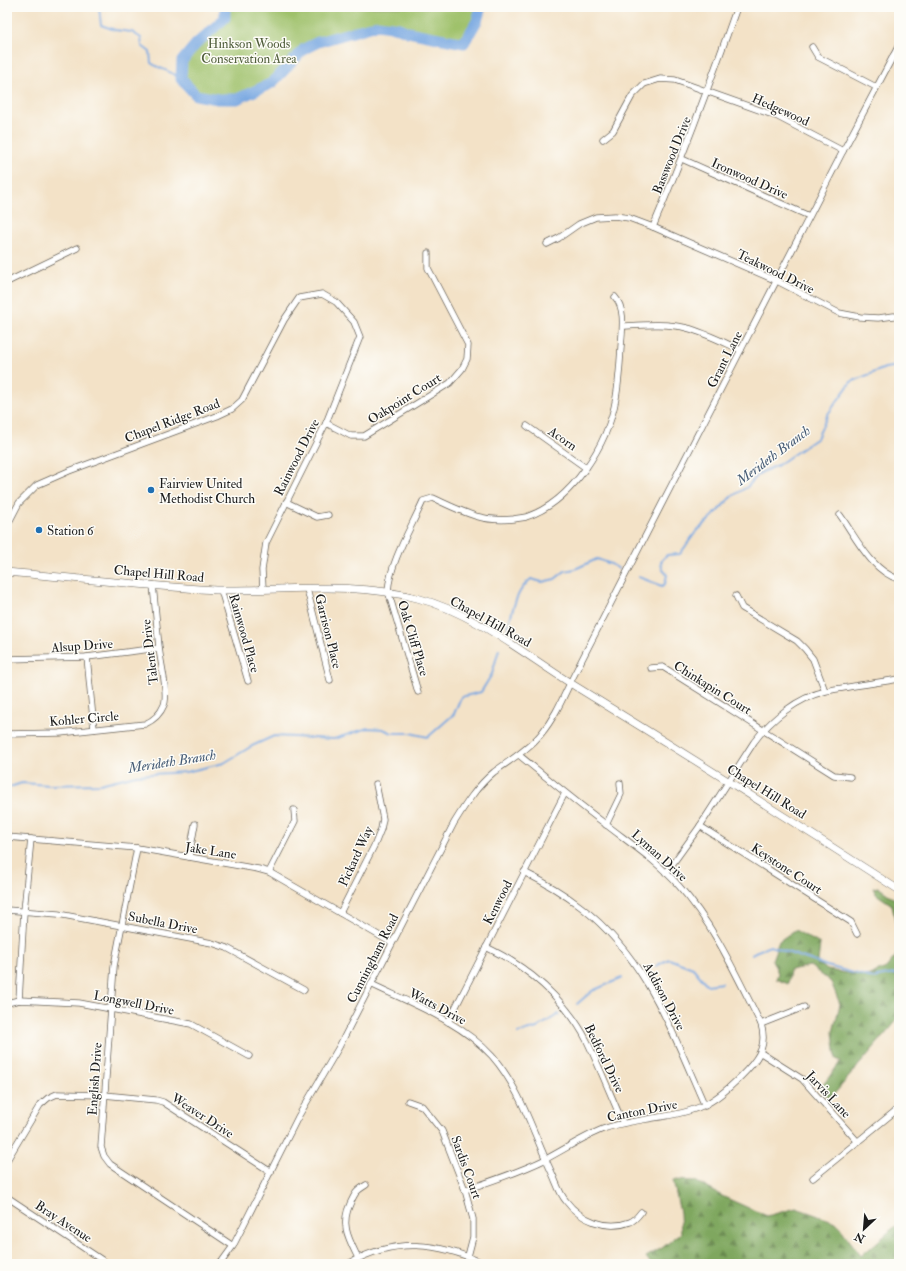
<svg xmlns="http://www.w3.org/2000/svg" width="906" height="1271" viewBox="0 0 906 1271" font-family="'IM FELL Double Pica',serif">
  <defs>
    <pattern id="forest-firs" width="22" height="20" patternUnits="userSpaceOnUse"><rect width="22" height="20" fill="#7fa75e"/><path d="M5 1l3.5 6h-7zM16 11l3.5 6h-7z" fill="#67874d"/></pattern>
  </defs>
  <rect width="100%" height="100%" fill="#fdfcf7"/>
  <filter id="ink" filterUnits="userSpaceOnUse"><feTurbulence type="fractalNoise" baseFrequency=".025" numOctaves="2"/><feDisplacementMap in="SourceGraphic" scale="8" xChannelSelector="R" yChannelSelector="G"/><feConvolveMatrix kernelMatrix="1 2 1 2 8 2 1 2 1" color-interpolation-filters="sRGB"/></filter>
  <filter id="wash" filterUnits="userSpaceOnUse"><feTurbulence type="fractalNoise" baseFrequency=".012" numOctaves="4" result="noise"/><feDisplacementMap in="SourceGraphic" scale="16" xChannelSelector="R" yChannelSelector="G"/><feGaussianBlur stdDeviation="0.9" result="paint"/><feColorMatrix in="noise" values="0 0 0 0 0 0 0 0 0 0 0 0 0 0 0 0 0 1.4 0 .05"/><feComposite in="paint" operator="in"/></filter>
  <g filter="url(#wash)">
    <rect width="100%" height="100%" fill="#f3e2c7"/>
    <g fill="url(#forest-firs)" stroke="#4e623d">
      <polygon points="878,887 899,902 899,941 892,905 876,894 873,888"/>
      <polygon points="795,930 820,944 818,962 827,970 867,976 886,968 899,952 899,1018 830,1099 820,1089 841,1061 836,1059 833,1032 840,1004 831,982 810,966 790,970 788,984 776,979 778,973 772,960 779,941"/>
      <polygon points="673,1180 695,1181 724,1197 767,1216 796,1208 836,1222 861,1256 899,1223 899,1264 651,1264 646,1257 662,1248 681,1233 680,1213"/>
    </g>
    <polygon fill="#9fc16a" stroke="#5e6e43" points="225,7 481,7 477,21 464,43 408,32 399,28 377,25 318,42 304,49 272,83 237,99 218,99 196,95 181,79 182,61 196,44 225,18"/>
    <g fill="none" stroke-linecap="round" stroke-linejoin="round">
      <g stroke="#78a7e1" stroke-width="2">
        <path d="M99,7l2,18 14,5 17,2 9,6 1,8 8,6 1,11c9,6 22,9 30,16"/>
        <polyline points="639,577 662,586 665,584 667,575 662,568 661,561 667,555 680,554 695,533 713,516 731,497 747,487 760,473 778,465 817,438 828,414 851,382 885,368 899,366"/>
        <path d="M507,631c5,-18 8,-40 24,-52l11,3 13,-3 10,-8 10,-2 22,-10 14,5 8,5"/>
        <polyline points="7,786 10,787 22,783 49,785 100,784 136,775 186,772 224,763 252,746 274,736 334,739 368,728 383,729 392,733 410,733 428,737 454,714 461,697 481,692 492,674 499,649"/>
        <polyline points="752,955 755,952 770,946 827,966 873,978 899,973"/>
        <polyline points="656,966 669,959 693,968 707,985 722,983"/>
        <polyline points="577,1004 592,991 622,978"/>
        <polyline points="518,1033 537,1028 559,1014"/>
      </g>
      <polyline stroke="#78a7e1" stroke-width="11" points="225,7 225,18 196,44 182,61 181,79 196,95 218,99 237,99 272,83 304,49 318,42 377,25 399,28 408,32 464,43 477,21 481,7"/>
    </g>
  </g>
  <g filter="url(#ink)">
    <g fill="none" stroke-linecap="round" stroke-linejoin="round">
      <g stroke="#676158" stroke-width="7">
        <g id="minor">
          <polyline points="812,47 818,57 876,87"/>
          <polyline points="893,56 899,60"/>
          <polyline points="603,139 613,131 632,96 644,84 660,79 675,80 776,116 843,151"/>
          <polyline points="682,159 809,216"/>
          <path d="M653,227c31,-73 58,-146 84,-220"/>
          <polyline points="547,244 559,238 579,224 596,217 615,216 629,218 653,227 777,281 839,313 860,317 878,318 894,316"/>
          <polyline points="7,282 77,248"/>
          <path d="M623,326c20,-1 44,-3 64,2 19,5 36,14 54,22"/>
          <polyline points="326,423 351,436 364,436 450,383 462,369 467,359 468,345 428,268 428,253"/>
          <polyline points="527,426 586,468"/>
          <polyline points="286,502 317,517 328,515"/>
          <path d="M840,515c15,21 32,57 59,64"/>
          <polyline points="7,526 19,503 37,485 69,471 217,416 232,409 242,400 284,320 299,298 322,294 336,302 354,322 360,337 326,423 266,543 262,570 263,589"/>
          <polyline points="307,589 330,680"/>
          <polyline points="221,590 248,681"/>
          <polyline points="736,596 742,608 797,641 805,649 813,659 825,691"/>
          <polyline points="87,657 94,729"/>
          <polyline points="7,659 87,657 159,648"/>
          <polyline points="651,668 663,667 834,775 850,777"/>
          <path d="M418,692l-30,-101c2,-29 23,-63 35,-90l10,-3c28,13 49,25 81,21 4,-1 8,-1 12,-2 46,-15 82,-73 90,-119 3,-17 4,-34 5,-51 1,-16 5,-38 -6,-50"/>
          <path d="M7,734l53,-1 85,-9c9,-4 15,-9 19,-19 5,-12 -4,-44 -5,-58 -2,-21 -4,-41 -6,-62"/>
          <polyline points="606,825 621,794 620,783"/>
          <polyline points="700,826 851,922 857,934"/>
          <polyline points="7,837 137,848 258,869 269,872 392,943"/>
          <polyline points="137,848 114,966 101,1147 104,1156 110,1164 233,1246"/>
          <polyline points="189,857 195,824"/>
          <polyline points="269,872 295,821 294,810"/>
          <path d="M524,872c20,10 39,21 57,35 66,51 91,125 124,199"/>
          <path d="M666,873l34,-47 54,-84c17,-23 43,-44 72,-51 24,-5 49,-8 73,-12"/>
          <polyline points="7,910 58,914 212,943 227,948 304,990"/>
          <polyline points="340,913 375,844 381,829 383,819 376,784"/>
          <path d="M486,947c8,4 16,8 24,13 31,19 61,49 77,81 13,27 24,55 36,82"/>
          <path d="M371,984c41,20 89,37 121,72 29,33 41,77 59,115 5,10 8,22 15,30 14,19 41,30 64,21 4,-1 8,-6 11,-10"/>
          <polyline points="19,1000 24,911 31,839"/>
          <polyline points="7,1003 19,1000 79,1003 191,1024 249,1056"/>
          <polyline points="448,1022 565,793"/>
          <polyline points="761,1024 804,1007"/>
          <polyline points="761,1053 802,1079 858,1142"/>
          <polyline points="408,1101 422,1106 442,1131 465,1190 473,1219 473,1237 468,1256"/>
          <polyline points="7,1160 40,1105 48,1098 57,1094 104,1095 156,1100 163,1102 271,1172"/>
          <polyline points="813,1178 899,1108"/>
          <path d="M465,1190c27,-9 55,-18 81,-31 19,-10 37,-22 57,-30 16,-6 33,-8 50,-11 46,-6 62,-14 94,-48 13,-14 20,-26 14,-46 -24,-47 -46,-98 -82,-138 -23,-26 -48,-42 -75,-63 -29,-22 -57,-45 -85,-68"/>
          <polyline points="7,1197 108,1264"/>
          <path d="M358,1258c-9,-19 -18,-33 -8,-54 5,-11 6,-13 16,-19"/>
          <path d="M220,1264l13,-18 65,-129 41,-70 115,-224c11,-18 23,-37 40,-51 16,-12 34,-22 47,-38 15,-18 23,-39 33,-59l269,-524 56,-106"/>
          <path d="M348,1264c47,-27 90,-22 137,0"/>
        </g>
      </g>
      <g stroke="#676158" stroke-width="8">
        <path id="tertiary" d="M7,572c55,5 111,11 166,15 16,1 33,3 49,3 65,1 131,-9 195,8 58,15 108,57 158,88 109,67 217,135 324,204"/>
      </g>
      <use href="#minor" stroke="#fff" stroke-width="5.5"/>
      <use href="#tertiary" stroke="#fff" stroke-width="7"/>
    </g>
  </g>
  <g fill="#1f6fb2" stroke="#fdfcf7" stroke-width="1.5">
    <circle cx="151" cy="490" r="4"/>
    <circle cx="39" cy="530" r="4"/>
  </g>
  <g text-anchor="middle" stroke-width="3" stroke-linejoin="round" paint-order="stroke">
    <g font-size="13" fill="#505e3b" stroke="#fdfcf7">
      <text x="249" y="48">Hinkson Woods<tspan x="249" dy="15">Conservation Area</tspan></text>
    </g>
    <g font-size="13" fill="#1c1c1c" stroke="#fdfcf7">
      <text transform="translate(781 109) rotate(24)" y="5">Hedgewood</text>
      <text transform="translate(671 155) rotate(-68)" y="5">Basswood Drive</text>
      <text transform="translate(750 178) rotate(24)" y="5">Ironwood Drive</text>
      <text transform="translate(776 271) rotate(26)" y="5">Teakwood Drive</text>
      <text transform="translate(724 359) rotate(-63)" y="5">Grant Lane</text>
      <text transform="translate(404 398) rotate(-32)" y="5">Oakpoint Court</text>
      <text transform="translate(172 420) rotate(-21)" y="5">Chapel Ridge Road</text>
      <text transform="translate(563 438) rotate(35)" y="5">Acorn</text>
      <text transform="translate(296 457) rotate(-63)" y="5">Rainwood Drive</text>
      <text transform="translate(159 573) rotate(5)" y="5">Chapel Hill Road</text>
      <text transform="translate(491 621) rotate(29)" y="5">Chapel Hill Road</text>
      <text transform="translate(329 631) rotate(76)" y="5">Garrison Place</text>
      <text transform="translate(245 633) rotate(74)" y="5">Rainwood Place</text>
      <text transform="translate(414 638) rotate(73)" y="5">Oak Cliff Place</text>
      <text transform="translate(82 645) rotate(-4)" y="5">Alsup Drive</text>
      <text transform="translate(149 652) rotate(-97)" y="5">Talent Drive</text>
      <text transform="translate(713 687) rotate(32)" y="5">Chinkapin Court</text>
      <text transform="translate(84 718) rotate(-5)" y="5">Kohler Circle</text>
      <text transform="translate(767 791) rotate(32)" y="5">Chapel Hill Road</text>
      <text transform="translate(211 850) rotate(9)" y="5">Jake Lane</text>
      <text transform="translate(660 855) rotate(42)" y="5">Lyman Drive</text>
      <text transform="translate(355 856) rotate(-65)" y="5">Pickard Way</text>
      <text transform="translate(787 868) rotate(33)" y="5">Keystone Court</text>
      <text transform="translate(497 902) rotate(-63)" y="5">Kenwood</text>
      <text transform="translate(163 922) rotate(11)" y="5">Subella Drive</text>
      <text transform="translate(372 958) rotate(-63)" y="5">Cunningham Road</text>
      <text transform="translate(665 996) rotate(62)" y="5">Addison Drive</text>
      <text transform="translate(134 1002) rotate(11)" y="5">Longwell Drive</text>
      <text transform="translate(438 1006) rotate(28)" y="5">Watts Drive</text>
      <text transform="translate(605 1058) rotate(64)" y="5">Bedford Drive</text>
      <text transform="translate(94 1079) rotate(-86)" y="5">English Drive</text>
      <text transform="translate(829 1094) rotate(47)" y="5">Jarvis Lane</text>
      <text transform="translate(642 1110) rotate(-11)" y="5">Canton Drive</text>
      <text transform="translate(203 1115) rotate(33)" y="5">Weaver Drive</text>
      <text transform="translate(467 1167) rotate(70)" y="5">Sardis Court</text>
      <text transform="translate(64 1221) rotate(33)" y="5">Bray Avenue</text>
    </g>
    <g font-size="13" fill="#1c1c1c" stroke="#fdfcf7" text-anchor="start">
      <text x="159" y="488">Fairview United<tspan x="159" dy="15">Methodist Church</tspan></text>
      <text x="47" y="535">Station 6</text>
    </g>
    <g font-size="14" font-style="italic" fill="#455b75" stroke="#fdfcf7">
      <text transform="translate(773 455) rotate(-37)" y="5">Merideth Branch</text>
      <text transform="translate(172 761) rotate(-9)" y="5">Merideth Branch</text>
    </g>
  </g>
  <rect width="906" height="1271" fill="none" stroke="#fdfcf7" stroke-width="24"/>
  <g transform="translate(864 1229) rotate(206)" stroke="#fdfcf7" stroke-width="3" paint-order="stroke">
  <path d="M0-3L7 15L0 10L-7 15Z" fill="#1c1c1c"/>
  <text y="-6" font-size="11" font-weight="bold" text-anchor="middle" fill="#1c1c1c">N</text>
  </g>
</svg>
